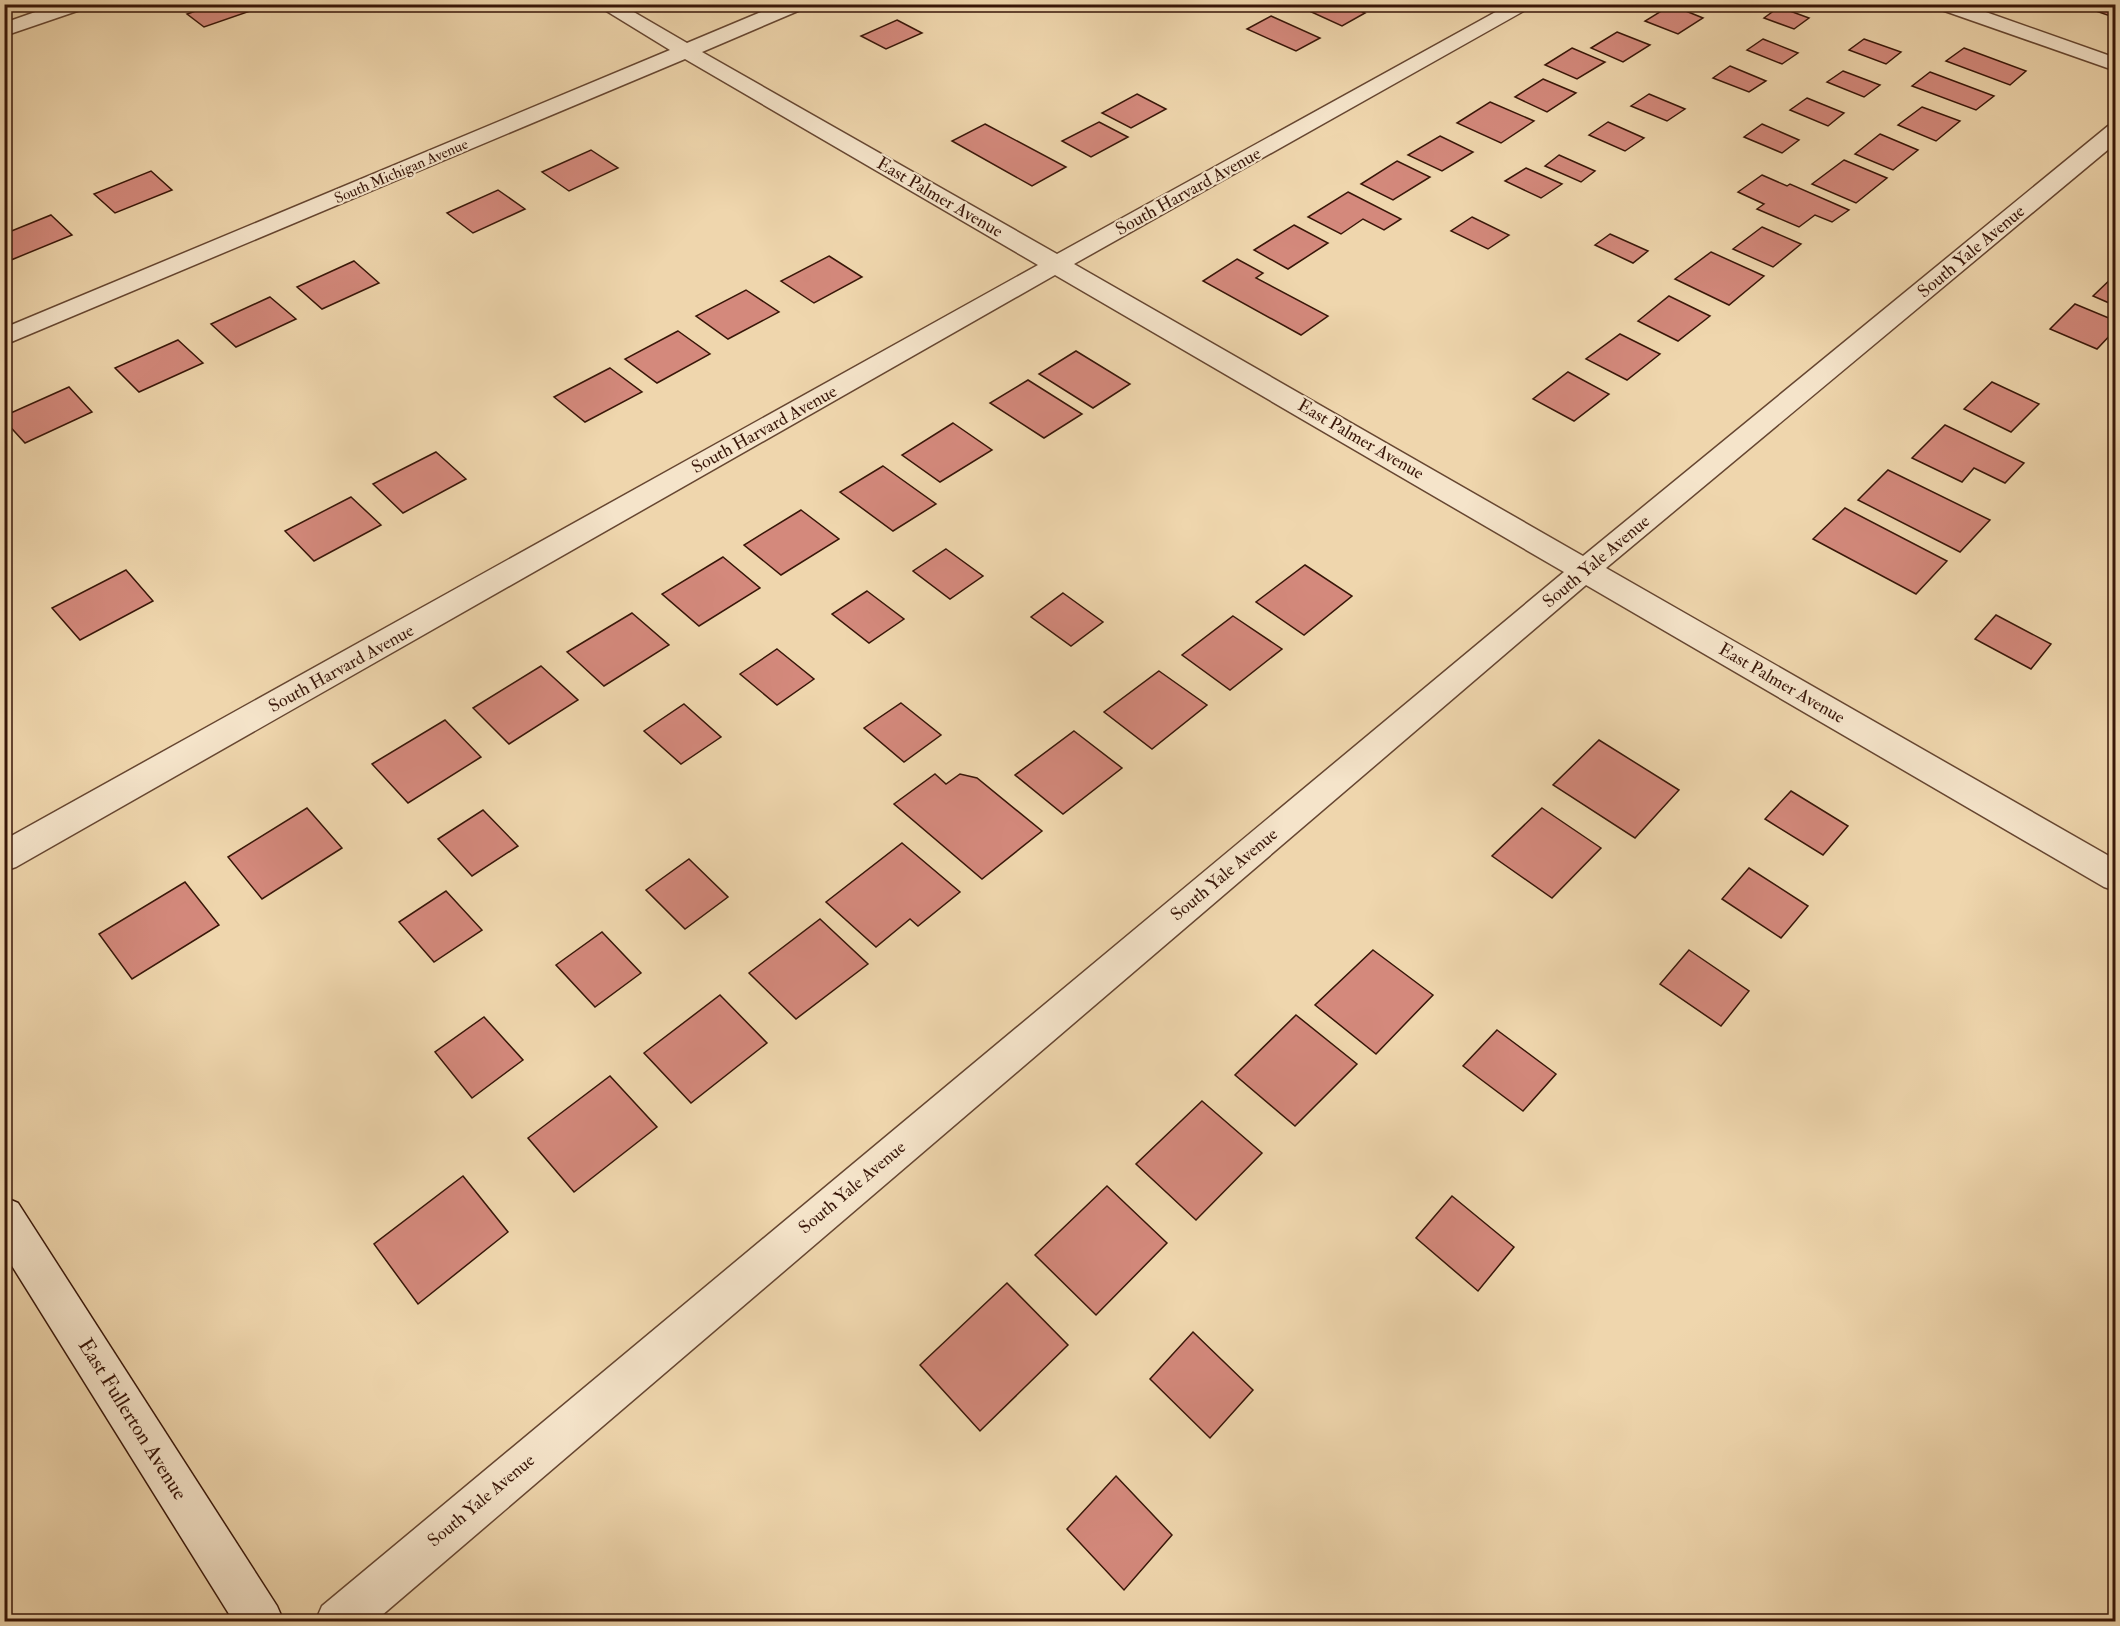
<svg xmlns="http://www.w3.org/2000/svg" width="2120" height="1626" viewBox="0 0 2120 1626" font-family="'IM FELL Double Pica',serif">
  <rect width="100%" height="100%" fill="#efd6ad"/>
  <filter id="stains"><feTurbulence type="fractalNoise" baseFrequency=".00333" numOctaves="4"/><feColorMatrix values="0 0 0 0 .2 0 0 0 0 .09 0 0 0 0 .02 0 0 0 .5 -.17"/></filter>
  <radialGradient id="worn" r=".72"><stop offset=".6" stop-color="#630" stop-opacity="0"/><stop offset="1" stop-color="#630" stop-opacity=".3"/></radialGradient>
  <g fill="#d4897c" stroke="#381608" stroke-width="1.5">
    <polygon points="216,4 250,4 256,9 204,27 187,14"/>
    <polygon points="1294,4 1345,4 1365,13 1342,26"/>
    <polygon points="2096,4 2116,4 2116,18 2090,9"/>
    <polygon points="1671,5 1703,18 1678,34 1645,21"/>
    <polygon points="1779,7 1809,18 1794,29 1764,18"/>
    <polygon points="1271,16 1320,38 1296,51 1247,29"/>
    <polygon points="897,20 922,33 886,49 861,36"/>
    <polygon points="1617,32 1650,45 1623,62 1591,48"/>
    <polygon points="1763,39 1798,53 1782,64 1747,50"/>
    <polygon points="1864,39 1901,52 1886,64 1849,50"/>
    <polygon points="1572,48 1605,62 1577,79 1545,65"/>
    <polygon points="1964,48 2026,71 2010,85 1946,61"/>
    <polygon points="1730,66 1766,81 1749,92 1713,78"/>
    <polygon points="1843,71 1880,85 1864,97 1827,82"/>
    <polygon points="1930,72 1994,96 1976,110 1912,86"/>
    <polygon points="1543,79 1576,93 1547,112 1515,97"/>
    <polygon points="1137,94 1166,109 1131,128 1102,113"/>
    <polygon points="1649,94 1685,109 1667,121 1631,106"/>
    <polygon points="1807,98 1844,113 1828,126 1790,110"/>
    <polygon points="1490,102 1534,121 1501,143 1457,123"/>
    <polygon points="1922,107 1960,121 1936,141 1898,125"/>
    <polygon points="1099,122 1128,137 1091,157 1062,141"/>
    <polygon points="1608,122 1644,138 1625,151 1589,135"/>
    <polygon points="985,124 1066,167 1032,186 952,141"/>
    <polygon points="1762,124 1799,140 1782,153 1744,137"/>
    <polygon points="1880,134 1918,150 1893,170 1855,154"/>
    <polygon points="1440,136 1473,152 1442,171 1408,155"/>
    <polygon points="591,150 618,168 569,191 542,172"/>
    <polygon points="1559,155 1595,171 1581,182 1545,166"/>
    <polygon points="1844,160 1887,178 1856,203 1812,184"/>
    <polygon points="1397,161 1430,177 1393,200 1361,184"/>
    <polygon points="1526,168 1562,184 1541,198 1505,181"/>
    <polygon points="151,171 172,190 115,213 94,194"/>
    <polygon points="1762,175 1787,186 1790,184 1849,210 1832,222 1815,215 1799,227 1757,209 1764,204 1738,192"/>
    <polygon points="498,190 525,209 473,233 447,213"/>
    <polygon points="1348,192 1401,219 1384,230 1363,219 1341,234 1308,217"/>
    <polygon points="51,215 72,235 11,260 4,253 4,234"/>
    <polygon points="1472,217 1509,235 1488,249 1451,231"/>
    <polygon points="1294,225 1328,243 1288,269 1254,250"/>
    <polygon points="1762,227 1801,244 1773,267 1733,249"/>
    <polygon points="1610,234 1648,251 1633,263 1595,245"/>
    <polygon points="1711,252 1764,276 1729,305 1675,279"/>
    <polygon points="829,256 862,277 814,303 781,281"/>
    <polygon points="1237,259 1263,273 1256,278 1328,316 1301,335 1203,281"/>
    <polygon points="354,261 379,283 322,309 297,287"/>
    <polygon points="2116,274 2116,306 2093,296"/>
    <polygon points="746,290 779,312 728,339 696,316"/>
    <polygon points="1669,296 1710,316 1678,341 1638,321"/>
    <polygon points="270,297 296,319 236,347 211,324"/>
    <polygon points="2075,304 2116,321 2116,329 2097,349 2050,329"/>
    <polygon points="678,331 710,354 657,383 625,359"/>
    <polygon points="1620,334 1660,354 1627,380 1586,359"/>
    <polygon points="178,340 203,363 139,392 115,368"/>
    <polygon points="1076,351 1130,384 1093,408 1039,374"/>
    <polygon points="610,368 642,392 585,422 554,397"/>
    <polygon points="1568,372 1609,394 1574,421 1533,399"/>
    <polygon points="1028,380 1082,414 1044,438 990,403"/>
    <polygon points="1992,382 2039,404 2011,432 1964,409"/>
    <polygon points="69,387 92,412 25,443 4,420 4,416"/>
    <polygon points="953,423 992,450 940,482 902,455"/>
    <polygon points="1945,425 2024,463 2005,483 1974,468 1962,482 1912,458"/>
    <polygon points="436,452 466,479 403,513 373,484"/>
    <polygon points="883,466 936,504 893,531 840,492"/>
    <polygon points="1888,470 1990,520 1960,552 1858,500"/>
    <polygon points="351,497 381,525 314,561 285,531"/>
    <polygon points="1845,508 1947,561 1916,594 1813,539"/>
    <polygon points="801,510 839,539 781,575 744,545"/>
    <polygon points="946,549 983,576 950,599 913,571"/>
    <polygon points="723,557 760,588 699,626 662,594"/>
    <polygon points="1305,565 1352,596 1304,635 1256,602"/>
    <polygon points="126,570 153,601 80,640 52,608"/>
    <polygon points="867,591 904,619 869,643 832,614"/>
    <polygon points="1063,593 1103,622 1071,646 1031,617"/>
    <polygon points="632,613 669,645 604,686 567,652"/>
    <polygon points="1996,615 2051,644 2031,669 1975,639"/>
    <polygon points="1233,616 1282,649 1230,690 1182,655"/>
    <polygon points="777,649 814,679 777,705 740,674"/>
    <polygon points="541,666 578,700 509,744 473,708"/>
    <polygon points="1159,671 1207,705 1152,749 1104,712"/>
    <polygon points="901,703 941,735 904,762 864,728"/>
    <polygon points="684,704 721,737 681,764 644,731"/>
    <polygon points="445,720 481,757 408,803 372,764"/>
    <polygon points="1074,731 1122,768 1063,814 1015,775"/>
    <polygon points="1599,740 1679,790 1635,838 1553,785"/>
    <polygon points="935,774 946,784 960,774 977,778 1042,831 982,879 894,804"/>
    <polygon points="1791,791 1848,826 1823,855 1765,819"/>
    <polygon points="307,808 342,848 262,899 228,857"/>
    <polygon points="1542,808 1601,848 1552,898 1492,856"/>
    <polygon points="483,810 518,846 472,876 438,839"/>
    <polygon points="902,843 960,892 918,926 910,919 876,947 826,902"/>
    <polygon points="689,859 728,897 685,929 646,890"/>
    <polygon points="1749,868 1808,906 1781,938 1722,899"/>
    <polygon points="185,882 219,925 132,979 99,934"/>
    <polygon points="446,891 482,930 434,962 399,922"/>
    <polygon points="820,919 868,964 796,1019 749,973"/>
    <polygon points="602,932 641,973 595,1007 556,965"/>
    <polygon points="1373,950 1433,995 1376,1054 1315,1005"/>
    <polygon points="1689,950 1749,991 1721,1026 1660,984"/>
    <polygon points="720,995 767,1043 691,1103 644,1053"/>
    <polygon points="1296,1015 1357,1064 1295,1126 1235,1075"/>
    <polygon points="484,1017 523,1060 472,1098 435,1052"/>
    <polygon points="1497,1030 1556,1074 1523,1111 1463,1066"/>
    <polygon points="610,1076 657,1127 574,1192 528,1138"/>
    <polygon points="1202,1101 1262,1153 1196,1220 1136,1164"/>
    <polygon points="463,1176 508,1232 418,1304 374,1244"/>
    <polygon points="1107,1186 1167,1243 1096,1315 1035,1255"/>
    <polygon points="1452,1196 1514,1247 1478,1291 1416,1238"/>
    <polygon points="1007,1283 1068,1345 980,1431 920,1365"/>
    <polygon points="1193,1332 1253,1390 1210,1438 1150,1379"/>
    <polygon points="1116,1476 1172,1535 1124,1590 1067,1529"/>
  </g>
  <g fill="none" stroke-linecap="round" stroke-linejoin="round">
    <g stroke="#664631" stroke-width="3">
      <g id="street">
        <polygon points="58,4 89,4 86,8 4,36 4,23"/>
        <polygon points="595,4 620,4 687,43 780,4 808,4 805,8 702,52 1057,254 1510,4 1536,4 1074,264 1583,556 2108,126 2116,125 2116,143 1606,568 2116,860 2116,891 2104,887 1586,585 374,1622 315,1622 322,1606 1564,572 1055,275 16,867 4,871 4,840 1038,265 685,59 4,345 4,328 670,50"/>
        <polygon points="1933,4 1963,4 2116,58 2116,71 1936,8"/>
      </g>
    </g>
    <g stroke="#381608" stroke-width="3">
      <polygon id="secondary" points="4,1197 18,1203 277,1606 284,1622 234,1622 4,1253"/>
    </g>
    <use href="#street" fill="#f5e4ca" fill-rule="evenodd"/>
    <use href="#secondary" fill="#f5e4ca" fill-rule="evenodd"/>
  </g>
  <g text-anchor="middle" stroke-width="4.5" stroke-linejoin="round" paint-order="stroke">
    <g font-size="15" fill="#381608" stroke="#f5e4ca">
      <text transform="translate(401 171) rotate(-23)" y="5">South Michigan Avenue</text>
    </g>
    <g font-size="18" fill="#381608" stroke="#f5e4ca">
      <text transform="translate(1188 191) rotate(-29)" y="6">South Harvard Avenue</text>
      <text transform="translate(940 197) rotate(30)" y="6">East Palmer Avenue</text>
      <text transform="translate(1971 251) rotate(-40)" y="6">South Yale Avenue</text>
      <text transform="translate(764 429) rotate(-29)" y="6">South Harvard Avenue</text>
      <text transform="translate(1361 439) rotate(30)" y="6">East Palmer Avenue</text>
      <text transform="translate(1596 561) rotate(-40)" y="6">South Yale Avenue</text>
      <text transform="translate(341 668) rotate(-29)" y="6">South Harvard Avenue</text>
      <text transform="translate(1782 683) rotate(30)" y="6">East Palmer Avenue</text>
      <text transform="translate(1224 874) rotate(-40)" y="6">South Yale Avenue</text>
      <text transform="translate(852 1187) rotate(-40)" y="6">South Yale Avenue</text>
      <text transform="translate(481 1500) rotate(-40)" y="6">South Yale Avenue</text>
    </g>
    <g font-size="21" fill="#381608" stroke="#f5e4ca">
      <text transform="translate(133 1419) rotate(58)" y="7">East Fullerton Avenue</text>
    </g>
  </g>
  <rect width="2120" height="1626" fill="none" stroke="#efd6ad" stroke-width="24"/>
  <rect x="6" y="6" width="2108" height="1614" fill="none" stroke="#381608" stroke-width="3"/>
  <rect x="12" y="12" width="2096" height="1602" fill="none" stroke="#381608" stroke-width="1.5"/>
  <rect width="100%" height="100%" filter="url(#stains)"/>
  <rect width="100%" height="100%" fill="url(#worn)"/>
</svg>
